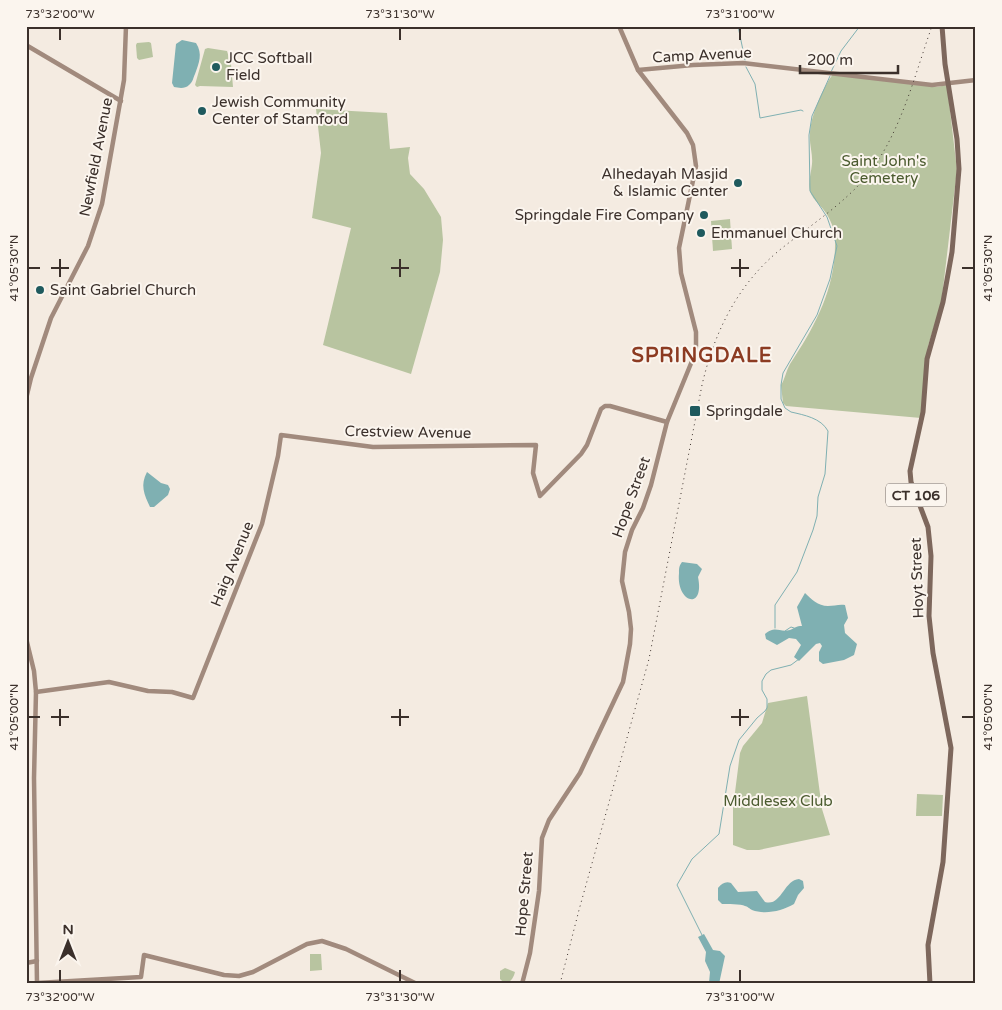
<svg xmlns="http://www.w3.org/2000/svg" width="1002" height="1010" viewBox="0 0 1002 1010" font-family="'Varela Round',sans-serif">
  <rect width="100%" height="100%" fill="#f4ebe1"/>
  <g fill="#b8c4a0">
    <polygon points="149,42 151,43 153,57 139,60 137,58 136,45 137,43"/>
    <polygon points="208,48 227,51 231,64 233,87 200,86 197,87 195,85 205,49"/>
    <path d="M833,74l104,13 10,-2 10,85 -15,127 -2,10 -12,39 -7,72 -135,-12 -3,-3 -2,-18c4,-6 5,-14 9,-21 24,-36 45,-74 45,-119 1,-13 -4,-26 -12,-36 -4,-5 -9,-9 -12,-15 -4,-9 0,-20 1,-30 1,-10 -3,-20 -2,-30 0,-17 13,-47 23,-60z"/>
    <polygon points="316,109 387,113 390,149 410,147 408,158 410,174 424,189 441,217 443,240 440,272 411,374 323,345 351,228 312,218 321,153"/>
    <polygon points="730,219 732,249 713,251 711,221"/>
    <polygon points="807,696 822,809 830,835 759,850 747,850 733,845 733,808 740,753 743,746 762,723 768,703"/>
    <polygon points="917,794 943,795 942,816 916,816"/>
    <polygon points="310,954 321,954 322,970 310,971"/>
    <path d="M505,968l10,4c-2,8 -8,15 -15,7v-8z"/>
  </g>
  <g fill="#7fb0b2">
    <path d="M182,40l14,3c7,11 3,20 -1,31 -2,4 -2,8 -6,11 -4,4 -10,3 -15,2l-2,-4 4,-39z"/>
    <path d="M147,472l14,11 7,2 2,4 -2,6 -14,12h-4c-6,-13 -10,-22 -3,-35z"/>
    <path d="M682,562l15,2 5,5 -4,8c7,34 -22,26 -19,-4 0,-5 0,-7 3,-11z"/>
    <path d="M805,593c6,6 13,13 23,13 6,0 11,-2 17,-1l3,13 -4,7 1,8 12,11 -3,11 -10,5 -21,4 -4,-3v-9l3,-6 -2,-3 -4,1 -17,17 -5,-4 7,-12 -5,-6 -7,-1 -12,7 -11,-6 -1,-5c11,-9 14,-1 25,-4 5,-2 6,-4 12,-4l-5,-19z"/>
    <path d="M799,879l4,2 1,7 -6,7 -4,9c-12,7 -29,11 -42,6 -2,-1 -5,-4 -7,-4 -4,-2 -18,-2 -23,-2l-4,-4v-12c4,-5 8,-7 13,-5l7,9 19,-1 8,11c16,5 19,-22 34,-23z"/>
    <polygon points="704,934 713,950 720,951 725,956 719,984 707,984 709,983 710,972 705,961 706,952 698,937"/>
  </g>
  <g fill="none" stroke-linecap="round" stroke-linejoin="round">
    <g stroke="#7fb0b2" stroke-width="1">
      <polyline points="738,26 745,60"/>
      <polyline points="746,67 755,84 760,118 801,110 803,111"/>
      <polyline points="831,72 841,51 860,26"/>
      <path d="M775,628v-23l22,-33 16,-42 4,-14 1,-19 7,-23 3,-43c-7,-13 -24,-16 -37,-19l-6,-4 -4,-9v-14l2,-12 34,-58 13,-36 7,-33 -10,-29 -17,-26 -1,-56 3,-19 18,-40"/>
      <polyline points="785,631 791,627 794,628"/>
      <polyline points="702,935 677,885 692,859 719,834 730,766 739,740 757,718 765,711 767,708 767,699 762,690 762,681 766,674 771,670 791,665 799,659"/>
    </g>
    <g stroke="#a18a7d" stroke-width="4.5">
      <polyline points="26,45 121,101"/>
      <polyline points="638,70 693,65 743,63 932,85 976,80"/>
      <polyline points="26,399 31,378 51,318 88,246 102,204 124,80 126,26"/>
      <polyline points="26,638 34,671 36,692 34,778 37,984"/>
      <polyline points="36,692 109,682 148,691 172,692 193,698 262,524 278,456 281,435 373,447 536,445 533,473 540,496 581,454 587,445 601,409 605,406 610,406 667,422"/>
      <polyline points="26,963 37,961"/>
      <polyline points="37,983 141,977 144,955 224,975 239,976 253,972 307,944 322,941 346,949 417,984"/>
      <polyline points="522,984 530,953 539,891 542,838 549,820 580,773 623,682 630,644 631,629 629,612 622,581 625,552 632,530 643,508 651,485 667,422 692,361 696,346 696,332 681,273 679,248 696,166 693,145 687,133 638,70 619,26"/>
    </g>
    <polyline stroke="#7d675c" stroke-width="5" points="930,984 928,945 943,862 951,748 933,653 929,616 931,556 928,527 911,482 910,471 923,412 927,359 943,302 952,252 959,169 957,139 945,64 942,26"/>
    <path stroke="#3b302b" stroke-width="1" stroke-dasharray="1 4" stroke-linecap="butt" d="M560,984l19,-74 70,-251 53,-274c13,-56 38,-105 84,-140 28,-22 58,-42 81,-69 34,-43 47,-99 65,-150"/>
  </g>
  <path fill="none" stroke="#3b302b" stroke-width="2" d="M60,28v12M400,28v12M740,28v12M60,259v18M400,259v18M740,259v18M28,268h12M51,268h18M391,268h18M731,268h18M962,268h12M60,709v17M400,709v17M740,709v17M28,717h12M51,717h18M391,717h18M731,717h18M962,717h12M60,970v12M400,970v12M740,970v12"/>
  <g fill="#1f5a5e" stroke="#fbf5ee" stroke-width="2">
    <circle cx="216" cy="67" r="5"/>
    <circle cx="202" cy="111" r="5"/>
    <circle cx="738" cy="183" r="5"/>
    <circle cx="704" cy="215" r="5"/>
    <circle cx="701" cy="233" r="5"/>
    <circle cx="40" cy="290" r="5"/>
    <rect x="689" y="405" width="12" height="12" rx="2.5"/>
  </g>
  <g text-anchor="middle" stroke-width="4" stroke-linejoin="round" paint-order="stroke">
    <rect fill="#fbf5ee" stroke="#756b66" stroke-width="1" x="886" y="483.5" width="60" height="23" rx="4"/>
    <g font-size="14" font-weight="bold" fill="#3b302b">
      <text x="916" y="500">CT 106</text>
    </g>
    <g font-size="15" fill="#3b302b" stroke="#fbf5ee">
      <text transform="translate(702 55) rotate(-3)" y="5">Camp Avenue</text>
      <text transform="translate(96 157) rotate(-79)" y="5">Newfield Avenue</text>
      <text transform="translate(408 432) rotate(1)" y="5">Crestview Avenue</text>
      <text transform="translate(631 497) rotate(-70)" y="5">Hope Street</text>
      <text transform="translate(232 564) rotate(-68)" y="5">Haig Avenue</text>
      <text transform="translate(917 578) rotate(-92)" y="5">Hoyt Street</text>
      <text transform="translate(524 894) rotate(-85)" y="5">Hope Street</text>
    </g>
    <g font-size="15" fill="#3b302b" stroke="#fbf5ee" text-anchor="start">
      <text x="226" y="63">JCC Softball<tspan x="226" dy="17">Field</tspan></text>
      <text x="212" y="107">Jewish Community<tspan x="212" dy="17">Center of Stamford</tspan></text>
      <text x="728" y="179" text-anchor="end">Alhedayah Masjid<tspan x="728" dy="17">&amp; Islamic Center</tspan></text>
      <text x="694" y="220" text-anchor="end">Springdale Fire Company</text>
      <text x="711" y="238">Emmanuel Church</text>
      <text x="50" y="295">Saint Gabriel Church</text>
      <text x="706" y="416">Springdale</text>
    </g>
    <g font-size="15" fill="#4a5a2e" stroke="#fbf5ee">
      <text x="884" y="166">Saint John's<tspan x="884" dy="17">Cemetery</tspan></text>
      <text x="778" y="806">Middlesex Club</text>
    </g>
    <g font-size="20" font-weight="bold" letter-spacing="1" fill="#8c3b22" stroke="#fbf5ee">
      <text x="702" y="362">SPRINGDALE</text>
    </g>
  </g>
  <rect width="1002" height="1010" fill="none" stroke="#fbf5ee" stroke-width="55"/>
  <g transform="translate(68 942)" stroke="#fbf5ee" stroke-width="4" paint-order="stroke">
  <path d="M0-4L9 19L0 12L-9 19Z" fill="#3b302b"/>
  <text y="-8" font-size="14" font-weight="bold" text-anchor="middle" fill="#3b302b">N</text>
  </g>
  <path d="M800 65v8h98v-8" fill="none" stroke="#3b302b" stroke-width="2.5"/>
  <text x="807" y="65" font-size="15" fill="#3b302b" stroke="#fbf5ee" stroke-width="4" paint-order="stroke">200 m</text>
  <rect x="28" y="28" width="946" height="954" fill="none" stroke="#3b302b" stroke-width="2"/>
  <g font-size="12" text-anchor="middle" fill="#3b302b">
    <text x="60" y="18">73°32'00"W</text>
    <text x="400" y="18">73°31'30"W</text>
    <text x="740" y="18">73°31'00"W</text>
    <text transform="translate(14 268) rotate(-90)" y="4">41°05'30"N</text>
    <text transform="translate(988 268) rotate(-90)" y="4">41°05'30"N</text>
    <text transform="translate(14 717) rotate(-90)" y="4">41°05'00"N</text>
    <text transform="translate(988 717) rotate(-90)" y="4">41°05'00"N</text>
    <text x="60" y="1001">73°32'00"W</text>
    <text x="400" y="1001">73°31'30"W</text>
    <text x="740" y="1001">73°31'00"W</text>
  </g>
</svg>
